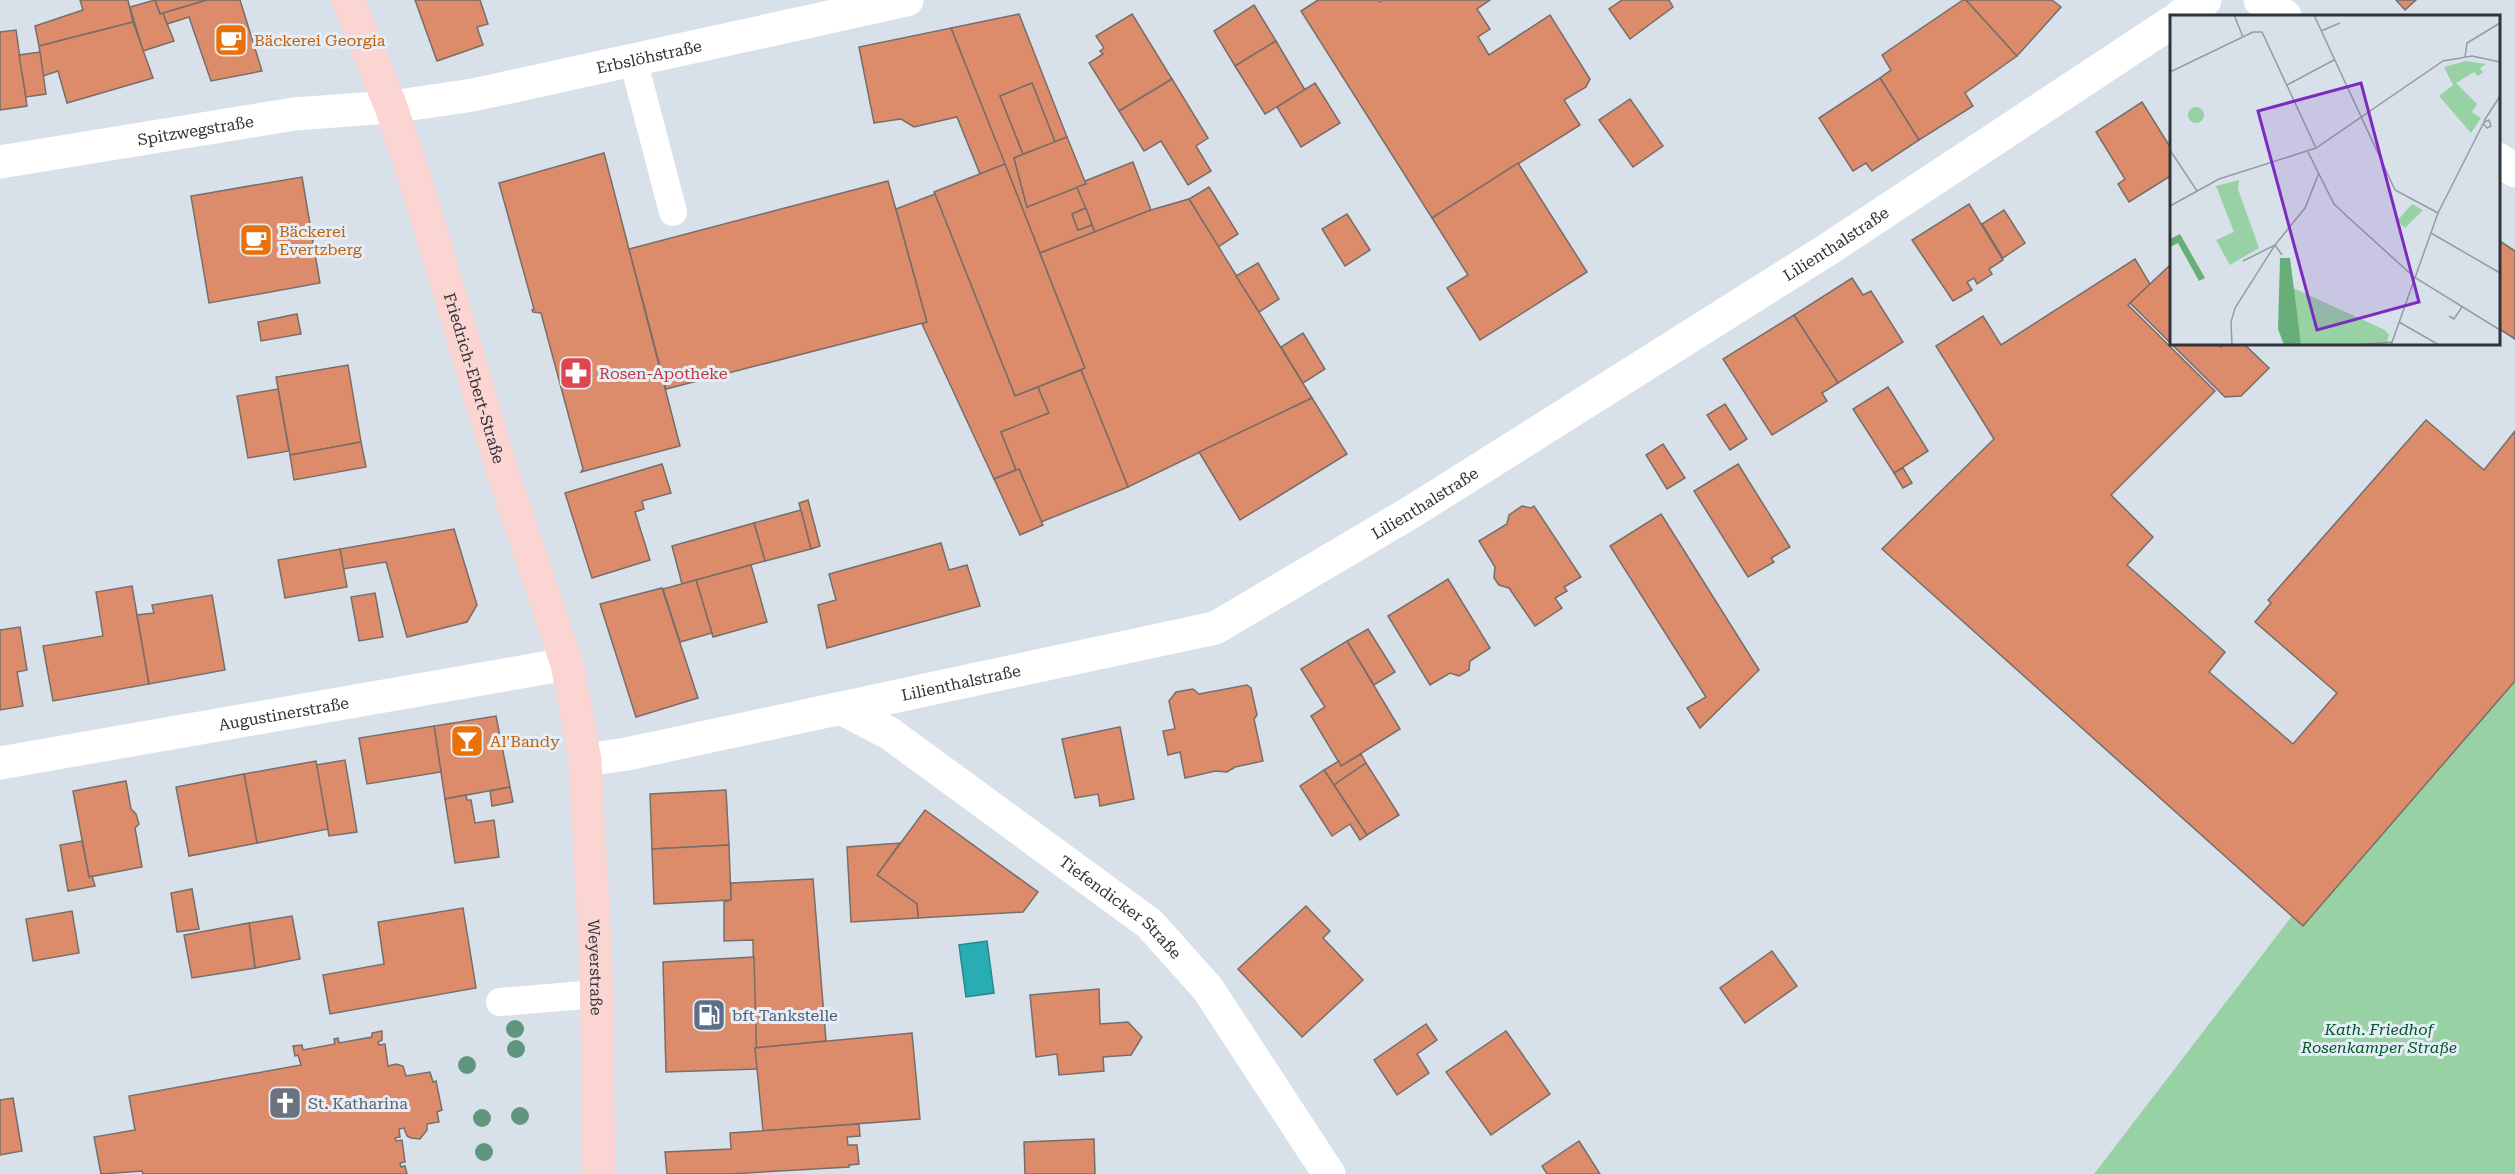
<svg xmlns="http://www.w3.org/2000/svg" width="2515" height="1174" viewBox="0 0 2515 1174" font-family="'Roboto Serif',serif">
  <rect width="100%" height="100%" fill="#d8e1ea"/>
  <polygon fill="#98d1a4" points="2515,682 2515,1174 2094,1174 2292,916 2303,926"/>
  <polygon fill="#27adb3" stroke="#2a888e" stroke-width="1.5" points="987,941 994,993 966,997 959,945"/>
  <g fill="#dc8c6b" stroke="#786d68" stroke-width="1.5">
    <polygon points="80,0 128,0 133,22 39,46 35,26 83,10"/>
    <polygon points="155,0 207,0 160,14"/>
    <polygon points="155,0 160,14 163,13 174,41 143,51 130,7"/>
    <polygon points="207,0 240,0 262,71 211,81 189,17 167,24 163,13"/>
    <polygon points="415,0 480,0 488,24 477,27 483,45 437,61"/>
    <polygon points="1318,0 1379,0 1380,2 1383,0 1490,0 1477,9 1490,29 1478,37 1489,55 1550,15 1590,79 1586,87 1564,100 1580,125 1432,218 1301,11"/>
    <polygon points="1622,0 1669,0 1673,7 1630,39 1609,9"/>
    <polygon points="1963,0 1966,0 2017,56 1965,93 1973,106 1919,140 1880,78 1891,70 1882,55"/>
    <polygon points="1966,0 2052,0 2061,7 2017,56"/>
    <polygon points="2396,0 2416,0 2405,10"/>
    <polygon points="1254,5 1276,41 1235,66 1214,31"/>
    <polygon points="1019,14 1067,137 1055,142 1032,83 1000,96 1023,154 1014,158 1027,207 1077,187 1086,208 1072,214 1078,230 1092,225 1095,232 1040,253 951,28"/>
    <polygon points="1132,14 1172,79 1119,111 1089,63 1103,54 1100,51 1104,48 1096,36"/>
    <polygon points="133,22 153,78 67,103 58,71 43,76 39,46"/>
    <polygon points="951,28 1005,164 980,174 957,117 914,127 901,119 874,123 859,47"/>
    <polygon points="16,30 27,106 0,110 0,32"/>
    <polygon points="1276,41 1305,90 1265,114 1235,66"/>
    <polygon points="40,52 46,94 26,97 19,55"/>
    <polygon points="1880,78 1919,140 1872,171 1866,163 1853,171 1819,118"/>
    <polygon points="1172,79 1208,138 1196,146 1211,171 1188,185 1161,141 1144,151 1119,111"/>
    <polygon points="1032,83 1055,142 1023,154 1000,96"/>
    <polygon points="1315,83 1340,123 1301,147 1277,107"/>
    <polygon points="1630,99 1663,146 1633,167 1599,120"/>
    <polygon points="2142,102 2172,150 2172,175 2129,202 2118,184 2125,179 2096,132"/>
    <polygon points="1067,137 1086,184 1027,207 1014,158"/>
    <polygon points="604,153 680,446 581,472 583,469 541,313 533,312 532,310 534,309 499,183"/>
    <polygon points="1133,162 1151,210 1095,232 1077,187 1086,184 1085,181"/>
    <polygon points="1518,163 1587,272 1480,340 1447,288 1468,275 1432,218"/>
    <polygon points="1005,164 1085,368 1015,396 934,192"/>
    <polygon points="302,177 320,283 209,303 191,196"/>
    <polygon points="888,181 927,322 666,389 629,249"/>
    <polygon points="1209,187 1238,234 1218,247 1189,199"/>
    <polygon points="935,194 1015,396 1038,387 1049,413 1001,432 1016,470 994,479 922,324 927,322 896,209"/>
    <polygon points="1189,199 1312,398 1128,487 1081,370 1085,368 1040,253 1151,210"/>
    <polygon points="1969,204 2003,260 1989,269 1992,274 1977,284 1974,278 1967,282 1972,290 1953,301 1912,240"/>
    <polygon points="1086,208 1092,225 1078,230 1072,214"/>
    <polygon points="2004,210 2025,243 2003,258 1982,224"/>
    <polygon points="1347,214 1370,250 1345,266 1322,229"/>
    <polygon points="2498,240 2515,251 2515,339 2498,328"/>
    <polygon points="2135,259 2150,284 2128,305 2215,391 2111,495 2153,537 2127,565 2225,652 2209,672 2293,744 2337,693 2255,622 2271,603 2268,600 2426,420 2484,470 2515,431 2515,681 2303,926 1882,549 1994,439 1936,346 1983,316 2001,345"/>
    <polygon points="1258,263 1279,299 1259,312 1236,276"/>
    <polygon points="2170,265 2172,267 2172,344 2217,344 2221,347 2224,344 2244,344 2269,368 2241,396 2225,397 2130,303"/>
    <polygon points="1852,278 1863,295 1871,291 1903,342 1838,383 1794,315"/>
    <polygon points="297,314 301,334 261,341 258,322"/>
    <polygon points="1794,315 1838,383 1822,393 1827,401 1772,435 1723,359"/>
    <polygon points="1303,333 1325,369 1303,383 1281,347"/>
    <polygon points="348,365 361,442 290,455 276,377"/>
    <polygon points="1081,370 1128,487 1041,522 1019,469 1016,470 1001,432 1049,413 1038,387"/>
    <polygon points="1888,387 1928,451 1894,473 1853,409"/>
    <polygon points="278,389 289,451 248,458 237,396"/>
    <polygon points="1312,398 1347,454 1240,520 1199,452"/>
    <polygon points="1725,404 1747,439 1730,450 1707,415"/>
    <polygon points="361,442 366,467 294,480 290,455"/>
    <polygon points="1663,444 1685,478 1667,489 1646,455"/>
    <polygon points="662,464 671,493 642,501 644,509 635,512 650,560 592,578 565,493"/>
    <polygon points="1738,464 1790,547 1771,558 1774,562 1748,577 1694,491"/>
    <polygon points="1903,468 1912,483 1903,488 1894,473"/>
    <polygon points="1019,469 1043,525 1020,535 994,479"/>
    <polygon points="808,500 820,546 811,549 799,503"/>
    <polygon points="1522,506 1531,508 1534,506 1581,577 1564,587 1567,591 1555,598 1562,608 1535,626 1509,588 1499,585 1494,578 1495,567 1479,541 1507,524 1509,515"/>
    <polygon points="801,510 811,549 765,561 754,523"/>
    <polygon points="1661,514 1759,670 1700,728 1687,708 1706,697 1610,546"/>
    <polygon points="754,523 765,561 682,584 672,546"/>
    <polygon points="454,529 477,605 467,622 407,637 386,562 343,569 340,549"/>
    <polygon points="941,543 949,570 967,565 980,606 827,648 818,605 836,600 829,574"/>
    <polygon points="340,549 347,587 285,598 278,560"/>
    <polygon points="751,565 767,622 713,637 696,580"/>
    <polygon points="1448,579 1490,648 1470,661 1469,670 1459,676 1450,673 1430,685 1388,616"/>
    <polygon points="696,580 712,633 680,642 663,589"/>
    <polygon points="132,586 149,684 53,701 43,646 103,636 96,592"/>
    <polygon points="662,588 698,698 636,717 600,604"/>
    <polygon points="375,593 383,637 359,641 351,597"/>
    <polygon points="212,595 225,670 149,684 137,615 154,613 152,605"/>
    <polygon points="20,627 27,670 17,672 23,706 0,710 0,630"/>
    <polygon points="1368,629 1395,672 1374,685 1347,641"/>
    <polygon points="1347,641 1400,729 1341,766 1311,716 1325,707 1301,669"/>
    <polygon points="1247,685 1251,688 1257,715 1254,719 1263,761 1235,767 1227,772 1215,771 1185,778 1180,752 1168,755 1163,731 1175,729 1169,701 1176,692 1193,689 1199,694"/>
    <polygon points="496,716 510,787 445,799 434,726"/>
    <polygon points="434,726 441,772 367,784 359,738"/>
    <polygon points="1120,727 1134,799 1100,806 1098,794 1075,798 1062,739"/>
    <polygon points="1361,754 1366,763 1334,785 1324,770 1339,761 1341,766"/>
    <polygon points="345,760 357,832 329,836 316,765"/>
    <polygon points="316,761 328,829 257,843 244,774"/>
    <polygon points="1366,763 1399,815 1367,835 1334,785"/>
    <polygon points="1324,770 1367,835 1360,840 1350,824 1332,836 1300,786"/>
    <polygon points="244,774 257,843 189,856 176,787"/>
    <polygon points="126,781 131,809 136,814 139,824 135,828 142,867 89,877 73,791"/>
    <polygon points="510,787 513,802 492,806 490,791"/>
    <polygon points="726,790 729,845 652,849 650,794"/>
    <polygon points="466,795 467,800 471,800 475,823 494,820 499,857 455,863 445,799"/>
    <polygon points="925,810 1038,892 1023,912 918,918 917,904 877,875"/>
    <polygon points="82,841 89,877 92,876 95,886 68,891 60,845"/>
    <polygon points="900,843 877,875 917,904 918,918 851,922 847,847"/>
    <polygon points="729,845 731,900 654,904 652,849"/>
    <polygon points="813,879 826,1041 755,1048 753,940 724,941 724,902 731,900 731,883"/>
    <polygon points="192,889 199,929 177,932 171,893"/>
    <polygon points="1306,906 1330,931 1323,938 1363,980 1302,1037 1238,969"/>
    <polygon points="463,908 476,988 330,1014 323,975 384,964 378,922"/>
    <polygon points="72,911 79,953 33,961 26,919"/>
    <polygon points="292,916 300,959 255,968 249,923"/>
    <polygon points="249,923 255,968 192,978 184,935"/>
    <polygon points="1772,951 1797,986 1745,1023 1720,988"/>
    <polygon points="754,957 757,1069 666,1072 663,962"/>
    <polygon points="1099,989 1100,1024 1128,1022 1142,1037 1131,1055 1103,1057 1104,1071 1059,1075 1057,1054 1036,1057 1030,995"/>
    <polygon points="1426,1024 1437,1040 1417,1054 1429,1073 1397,1095 1374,1060"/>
    <polygon points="382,1031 382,1040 378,1042 379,1045 385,1044 388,1066 396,1064 403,1066 406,1076 430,1072 433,1082 436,1081 442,1110 437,1112 439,1122 427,1124 427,1130 420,1139 411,1138 407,1136 404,1128 399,1129 400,1137 395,1138 396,1141 402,1140 405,1162 400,1163 401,1167 405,1166 407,1174 143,1174 142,1171 101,1174 94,1137 135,1130 129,1096 301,1065 298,1055 295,1056 293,1046 302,1045 303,1050 335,1044 334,1039 338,1038 339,1043 372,1037 372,1033"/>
    <polygon points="1506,1031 1550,1094 1491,1135 1446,1072"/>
    <polygon points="912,1033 920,1119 763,1131 755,1048"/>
    <polygon points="13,1098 22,1151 0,1155 0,1100"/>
    <polygon points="859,1124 860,1136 847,1137 848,1145 857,1145 859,1164 849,1165 849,1167 729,1174 667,1174 665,1152 731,1149 730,1133"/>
    <polygon points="1094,1139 1095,1174 1025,1174 1024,1142"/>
    <polygon points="1579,1141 1600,1174 1547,1174 1542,1166"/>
  </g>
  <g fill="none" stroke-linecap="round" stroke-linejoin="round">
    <g stroke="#fff" stroke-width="28">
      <polyline points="633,59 673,212"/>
      <polyline points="500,1002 596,994"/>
    </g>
    <g stroke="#fff" stroke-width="33">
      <polyline points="2260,0 2285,16"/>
      <polyline points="2180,16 2205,0"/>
      <polyline points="2498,159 2515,171"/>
      <path id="s1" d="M0,162l294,-48 97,-7 82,-12 434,-95"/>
      <path id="s2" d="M841,708l48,25 261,191 58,65 121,185"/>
      <path id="s3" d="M585,760l42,-6 588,-126 198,-117 417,-263 342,-226"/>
      <path id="s4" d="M0,763l567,-99"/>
    </g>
    <path stroke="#fad5d2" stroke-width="33" id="s5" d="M348,0l43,107 29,87 83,280 64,190 18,96 11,203 3,211"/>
  </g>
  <g fill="#61967e">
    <circle cx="515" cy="1029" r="9"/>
    <circle cx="516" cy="1049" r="9"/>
    <circle cx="467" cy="1065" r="9"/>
    <circle cx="520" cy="1116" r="9"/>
    <circle cx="482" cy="1118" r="9"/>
    <circle cx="484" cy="1152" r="9"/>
  </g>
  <defs>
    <g id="cafe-square" transform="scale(1.725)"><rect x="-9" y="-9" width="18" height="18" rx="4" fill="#e8710a" stroke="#e5eef7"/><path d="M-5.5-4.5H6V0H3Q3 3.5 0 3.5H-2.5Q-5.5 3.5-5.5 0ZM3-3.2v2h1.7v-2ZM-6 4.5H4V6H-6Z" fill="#fff"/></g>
    <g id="pharmacy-square" transform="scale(1.725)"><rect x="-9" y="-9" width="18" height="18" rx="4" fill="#e0444e" stroke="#e5eef7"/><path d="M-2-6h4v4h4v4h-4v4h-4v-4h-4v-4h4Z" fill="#fff"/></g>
    <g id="bar-square" transform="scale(1.725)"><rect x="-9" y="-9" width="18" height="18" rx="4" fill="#e8710a" stroke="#e5eef7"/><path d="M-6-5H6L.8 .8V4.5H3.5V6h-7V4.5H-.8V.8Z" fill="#fff"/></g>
    <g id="fuel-square" transform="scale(1.725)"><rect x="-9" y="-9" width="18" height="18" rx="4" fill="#5c6f8a" stroke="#e5eef7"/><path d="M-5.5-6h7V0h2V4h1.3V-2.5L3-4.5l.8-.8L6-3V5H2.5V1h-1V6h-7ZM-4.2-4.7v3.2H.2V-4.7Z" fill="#fff"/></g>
    <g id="church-square" transform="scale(1.725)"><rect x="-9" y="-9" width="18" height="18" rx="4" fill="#6b7280" stroke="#e5eef7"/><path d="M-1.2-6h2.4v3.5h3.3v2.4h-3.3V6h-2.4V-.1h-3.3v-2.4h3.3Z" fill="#fff"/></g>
  </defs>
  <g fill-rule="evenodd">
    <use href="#cafe-square" x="231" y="40"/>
    <use href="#cafe-square" x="256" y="240"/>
    <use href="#pharmacy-square" x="576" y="373"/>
    <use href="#bar-square" x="467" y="741"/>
    <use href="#fuel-square" x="709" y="1015"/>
    <use href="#church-square" x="285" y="1103"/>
  </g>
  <g text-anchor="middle" stroke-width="6" stroke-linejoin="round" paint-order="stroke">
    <g font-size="16" fill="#c56008" stroke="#e5eef7" text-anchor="start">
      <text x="254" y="46">Bäckerei Georgia</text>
      <text x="279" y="237">Bäckerei<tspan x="279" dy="18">Evertzberg</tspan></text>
      <text x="490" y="747">Al'Bandy</text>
    </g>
    <g font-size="16" fill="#303337" stroke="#e5eef7">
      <text dy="6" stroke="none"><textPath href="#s1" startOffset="658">Erbslöhstraße</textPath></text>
      <text dy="6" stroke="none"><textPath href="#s1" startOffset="198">Spitzwegstraße</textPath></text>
      <text dy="6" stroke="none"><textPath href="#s3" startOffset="1374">Lilienthalstraße</textPath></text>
      <text dy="6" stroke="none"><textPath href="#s5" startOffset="399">Friedrich-Ebert-Straße</textPath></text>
      <text dy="6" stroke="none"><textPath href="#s3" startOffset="888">Lilienthalstraße</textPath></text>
      <text dy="6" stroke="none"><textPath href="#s3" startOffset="384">Lilienthalstraße</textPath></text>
      <text dy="6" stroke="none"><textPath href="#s4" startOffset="288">Augustinerstraße</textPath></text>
      <text dy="6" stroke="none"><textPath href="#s2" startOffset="344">Tiefendicker Straße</textPath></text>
      <text dy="6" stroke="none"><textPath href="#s5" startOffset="1005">Weyerstraße</textPath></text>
    </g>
    <g font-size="16" fill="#be3a42" stroke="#e5eef7" text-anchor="start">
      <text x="599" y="379">Rosen-Apotheke</text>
    </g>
    <g font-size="16" fill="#4e5e75" stroke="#e5eef7" text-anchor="start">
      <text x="732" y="1021">bft Tankstelle</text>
    </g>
    <g font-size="16" font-style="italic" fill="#005826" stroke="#e5eef7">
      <text x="2379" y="1035">Kath. Friedhof<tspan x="2379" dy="18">Rosenkamper Straße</tspan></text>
    </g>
    <g font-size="16" fill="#5b616d" stroke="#e5eef7" text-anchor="start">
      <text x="308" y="1109">St. Katharina</text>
    </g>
  </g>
  <g transform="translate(2170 15)">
    <rect width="330" height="330" fill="#d8e1ea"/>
    <path d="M296,46l20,3 -6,4 3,4 -5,4 -4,-4 -18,11 21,21 -5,8 9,6 -10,15 -32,-37 14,-11 -9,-18zM18 100a8 8 0 1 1 16 0a8 8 0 1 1-16 0ZM69,165l-1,9 21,59 -29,17 -14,-25 18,-8 -18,-46zM242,189l11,6 -18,18 -8,-7zM121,272l94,43 4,5 -3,10h-85z" fill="#98d1a4"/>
    <path d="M10,219l25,44 -6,3 -21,-38 -8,4v-8zM110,243h10l11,87h-17l-6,-16z" fill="#67ae78"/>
    <path fill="none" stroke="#959ba2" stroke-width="1.5" d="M64,0l9,22M144,0l81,175 43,23M151,16l19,-8M295,42l2,-14 33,-20M0,57l83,-40h9l54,116M117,70l47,-25M314,106l16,-25M0,135l27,41M138,137l26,52 15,14 65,59 86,53M0,191l49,-27 97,-31 127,-87 29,-5 28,6M261,218l69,40M73,246l32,-16 7,10M279,301l5,3 8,-12M229,307l40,23M62,330l-1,-23 4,-14 40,-63 30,-37 14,-35M185,330l37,-3M221,330l47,-132 46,-91 5,-2 2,6 -4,2 -4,-5"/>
    <path fill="#7b2cbf" fill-opacity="0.15" stroke="#7b2cbf" stroke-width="3" d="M191,68l58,219 -102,28 -59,-219z"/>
    <rect width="330" height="330" fill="none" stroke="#303337" stroke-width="3"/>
  </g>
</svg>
